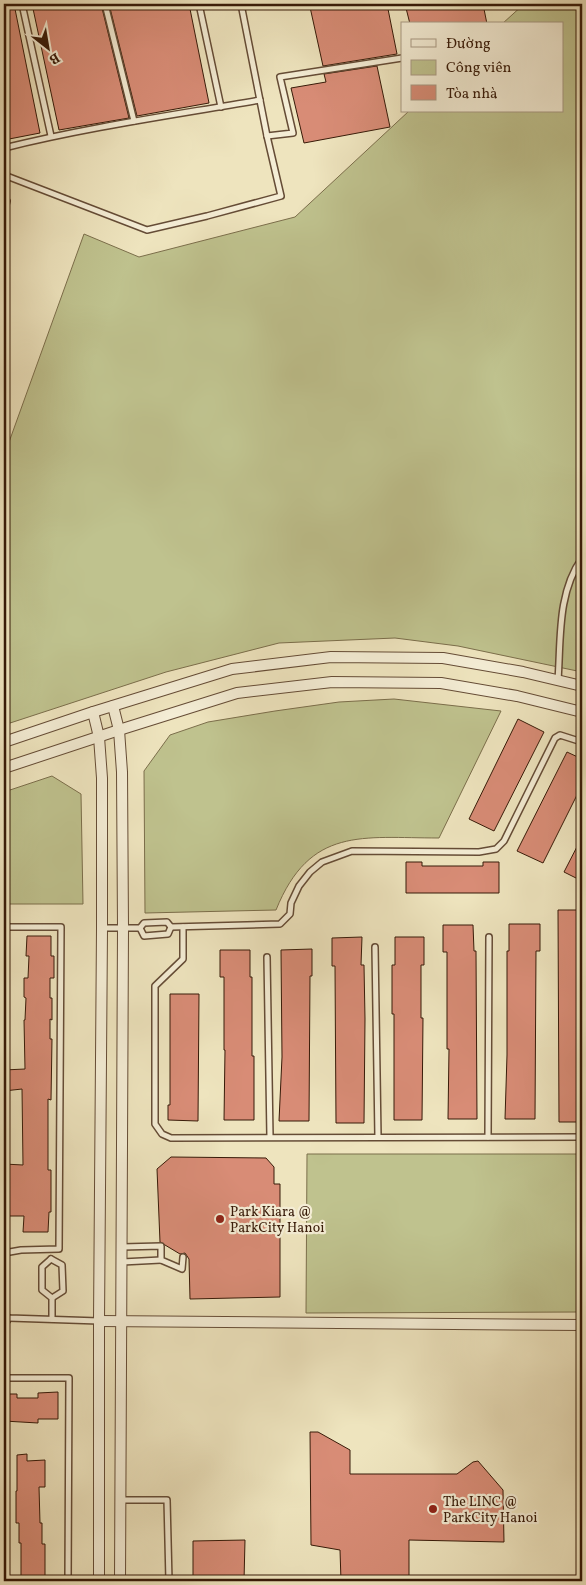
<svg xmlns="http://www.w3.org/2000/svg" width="586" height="1585" viewBox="0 0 586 1585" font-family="Vollkorn,serif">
  <rect width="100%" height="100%" fill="#eee4be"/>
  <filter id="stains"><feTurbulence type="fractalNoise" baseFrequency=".004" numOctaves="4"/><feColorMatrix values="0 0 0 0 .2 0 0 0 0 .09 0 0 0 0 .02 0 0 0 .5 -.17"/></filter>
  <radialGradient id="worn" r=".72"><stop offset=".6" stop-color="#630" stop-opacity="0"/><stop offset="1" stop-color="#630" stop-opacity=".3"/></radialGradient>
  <g fill="#bfc28e" stroke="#7b6e4b">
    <polygon points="524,4 582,4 582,672 458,646 395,638 279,643 166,672 4,725 4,456 84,234 139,257 295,217 409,111 562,111 562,24 502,24"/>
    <path d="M394,699l107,12 -62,127c-77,0 -129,-12 -163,72l-131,3 -1,-142 26,-36 38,-13 67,-11 64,-9z"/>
    <polygon points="52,776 81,794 83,904 4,904 4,792"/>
    <polygon points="307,1154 582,1154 582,1312 306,1313"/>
  </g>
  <g fill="#d88c76" stroke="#371a08">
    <polygon points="4,4 14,4 40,133 4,140"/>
    <polygon points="32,4 101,4 129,118 59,130"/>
    <polygon points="109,4 189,4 209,103 137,116"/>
    <polygon points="326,4 387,4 397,54 323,66 310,7"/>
    <polygon points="405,4 483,4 487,24 410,24"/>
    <polygon points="377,66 390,127 304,143 291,88 326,82 324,74"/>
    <polygon points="518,719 544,732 494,831 469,819"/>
    <polygon points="567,752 582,759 582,785 543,863 517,851"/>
    <polygon points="582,837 582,881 564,872"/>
    <polygon points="406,862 422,862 422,866 483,866 483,862 499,862 499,893 406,893"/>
    <polygon points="558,910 582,910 582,1122 559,1122"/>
    <polygon points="509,924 540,924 540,951 536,951 535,1119 505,1119 507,1055 507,951 509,951"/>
    <polygon points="443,925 473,925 474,951 476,951 477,1119 448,1119 449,1049 447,1049 447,952 443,952"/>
    <polygon points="27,936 51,936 51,956 54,956 54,978 50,978 50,998 52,998 52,1020 50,1019 50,1039 52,1039 51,1100 48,1099 48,1170 51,1170 51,1212 49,1212 48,1232 23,1232 24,1216 4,1216 4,1164 23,1165 22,1089 4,1091 4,1070 25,1069 24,1020 25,1020 26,998 24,997 24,978 28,978 29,956 26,956"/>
    <polygon points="362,937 361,965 364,965 365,1019 364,1123 336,1123 335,966 332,966 332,938"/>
    <polygon points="395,937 424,937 424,965 421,965 421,1018 423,1018 422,1120 394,1120 394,1014 392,1014 392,965 395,965"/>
    <polygon points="312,949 312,976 310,976 309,1121 279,1121 282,1057 281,950"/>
    <polygon points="220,950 250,950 250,977 252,977 252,1056 254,1056 254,1120 224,1120 225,1050 224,1050 224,977 220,977"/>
    <polygon points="170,994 199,994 198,1121 168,1120 168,1105 170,1105"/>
    <polygon points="171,1157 266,1158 274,1167 274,1184 280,1184 280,1297 190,1299 189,1259 185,1253 180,1254 160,1242 157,1169"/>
    <polygon points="58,1392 58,1419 38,1419 38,1423 4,1421 4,1394 17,1394 17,1398 38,1398 38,1393"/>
    <polygon points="310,1432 318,1432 350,1450 350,1474 457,1474 473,1462 478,1461 503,1490 504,1542 409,1540 409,1581 341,1581 340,1550 311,1545"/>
    <polygon points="27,1454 27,1461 45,1460 45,1487 39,1487 40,1523 42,1523 42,1544 45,1544 45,1581 21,1581 21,1543 19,1543 19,1523 16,1523 16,1491 17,1491 17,1455"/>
    <polygon points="245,1540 244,1581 193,1581 193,1541"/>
  </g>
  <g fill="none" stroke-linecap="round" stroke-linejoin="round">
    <g stroke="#654c36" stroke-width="8">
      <g id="lane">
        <polyline points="22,4 51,136"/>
        <polyline points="105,4 134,121"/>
        <polyline points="199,4 221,107"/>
        <polyline points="267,136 293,133 280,77 402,58"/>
        <path d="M4,148c84,-21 170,-33 256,-48"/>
        <polyline points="4,175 147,230 207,216 281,196 267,136 241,4"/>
        <polyline points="4,199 7,201 4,212"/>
        <path d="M558,680c3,-40 -1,-87 24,-122"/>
        <polyline points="4,927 61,927 59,1249 21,1250 4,1253"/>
        <polyline points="171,927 280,924 290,914 291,903 299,886 310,872 322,862 352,851 479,852 496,849 504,841 555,738 560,735 582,742"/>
        <polyline points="183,927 183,959 155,986 155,1124 162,1134 171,1138 582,1137"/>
        <polyline points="102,928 140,928 144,923 167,922 171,927"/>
        <polyline points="140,928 144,936 168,934 171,927"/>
        <polyline points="375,947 378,1137"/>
        <polyline points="267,957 270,1137"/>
        <polyline points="488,1137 489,937"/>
        <polyline points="122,1247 161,1246 161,1260 182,1269 183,1257"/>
        <polyline points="51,1259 42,1267 42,1290 52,1298 52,1319"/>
        <polyline points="51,1259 62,1265 63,1291 52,1298"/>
        <polyline points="122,1262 161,1260"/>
        <polyline points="4,1316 9,1318 99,1321"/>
        <polyline points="4,1326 9,1318"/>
        <polyline points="4,1378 69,1378 68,1581"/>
        <polyline points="120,1500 167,1500 169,1581"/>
      </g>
    </g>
    <g stroke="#654c36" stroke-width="12">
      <g id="street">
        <polyline points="113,706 119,730 122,772 123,928 120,1581"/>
        <polyline points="93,712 99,737 102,778 102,928 99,1321 99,1581"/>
        <polyline points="4,742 93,712 232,669 331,657 443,658 523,672 582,686"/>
        <polyline points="4,768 119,730 237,693 332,682 441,683 517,696 582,712"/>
        <polyline points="99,1321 582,1325"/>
      </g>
    </g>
    <use href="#lane" stroke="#f4edd5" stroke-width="5"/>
    <use href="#street" stroke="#f4edd5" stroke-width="10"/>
  </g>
  <g fill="#8f2418" stroke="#f4edd5" stroke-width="2">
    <circle cx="220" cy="1219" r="5"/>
    <circle cx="433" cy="1509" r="5"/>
  </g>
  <g text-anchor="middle" stroke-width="4.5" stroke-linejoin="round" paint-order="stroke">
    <g font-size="14" fill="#371a08" stroke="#f4edd5" text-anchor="start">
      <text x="230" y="1216">Park Kiara @<tspan x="230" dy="16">ParkCity Hanoi</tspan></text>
      <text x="443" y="1506">The LINC @<tspan x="443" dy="16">ParkCity Hanoi</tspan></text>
    </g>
  </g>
  <rect width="586" height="1585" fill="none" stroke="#eee4be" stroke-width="20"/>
  <rect x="5" y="5" width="576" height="1575" fill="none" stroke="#371a08" stroke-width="2.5"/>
  <rect x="10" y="10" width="566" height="1565" fill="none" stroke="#371a08"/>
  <rect x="401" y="22" width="162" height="90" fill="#f4edd5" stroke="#a89983"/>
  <rect x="411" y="39" width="25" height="8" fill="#f4edd5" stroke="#a89983"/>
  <text x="446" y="48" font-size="15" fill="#371a08">Đường</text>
  <rect x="411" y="60" width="25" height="15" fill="#bfc28e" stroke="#a89983"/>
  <text x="446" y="72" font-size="15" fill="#371a08">Công viên</text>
  <rect x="411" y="85" width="25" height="15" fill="#d88c76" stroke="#a89983"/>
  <text x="446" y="98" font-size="15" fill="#371a08">Tòa nhà</text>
  <g transform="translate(48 48) rotate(149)" stroke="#f4edd5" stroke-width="4" paint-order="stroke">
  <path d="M0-4L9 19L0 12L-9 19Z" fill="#371a08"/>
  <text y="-8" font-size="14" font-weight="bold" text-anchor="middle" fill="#371a08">B</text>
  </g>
  <rect width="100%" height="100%" filter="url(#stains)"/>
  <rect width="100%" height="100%" fill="url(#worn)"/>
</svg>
